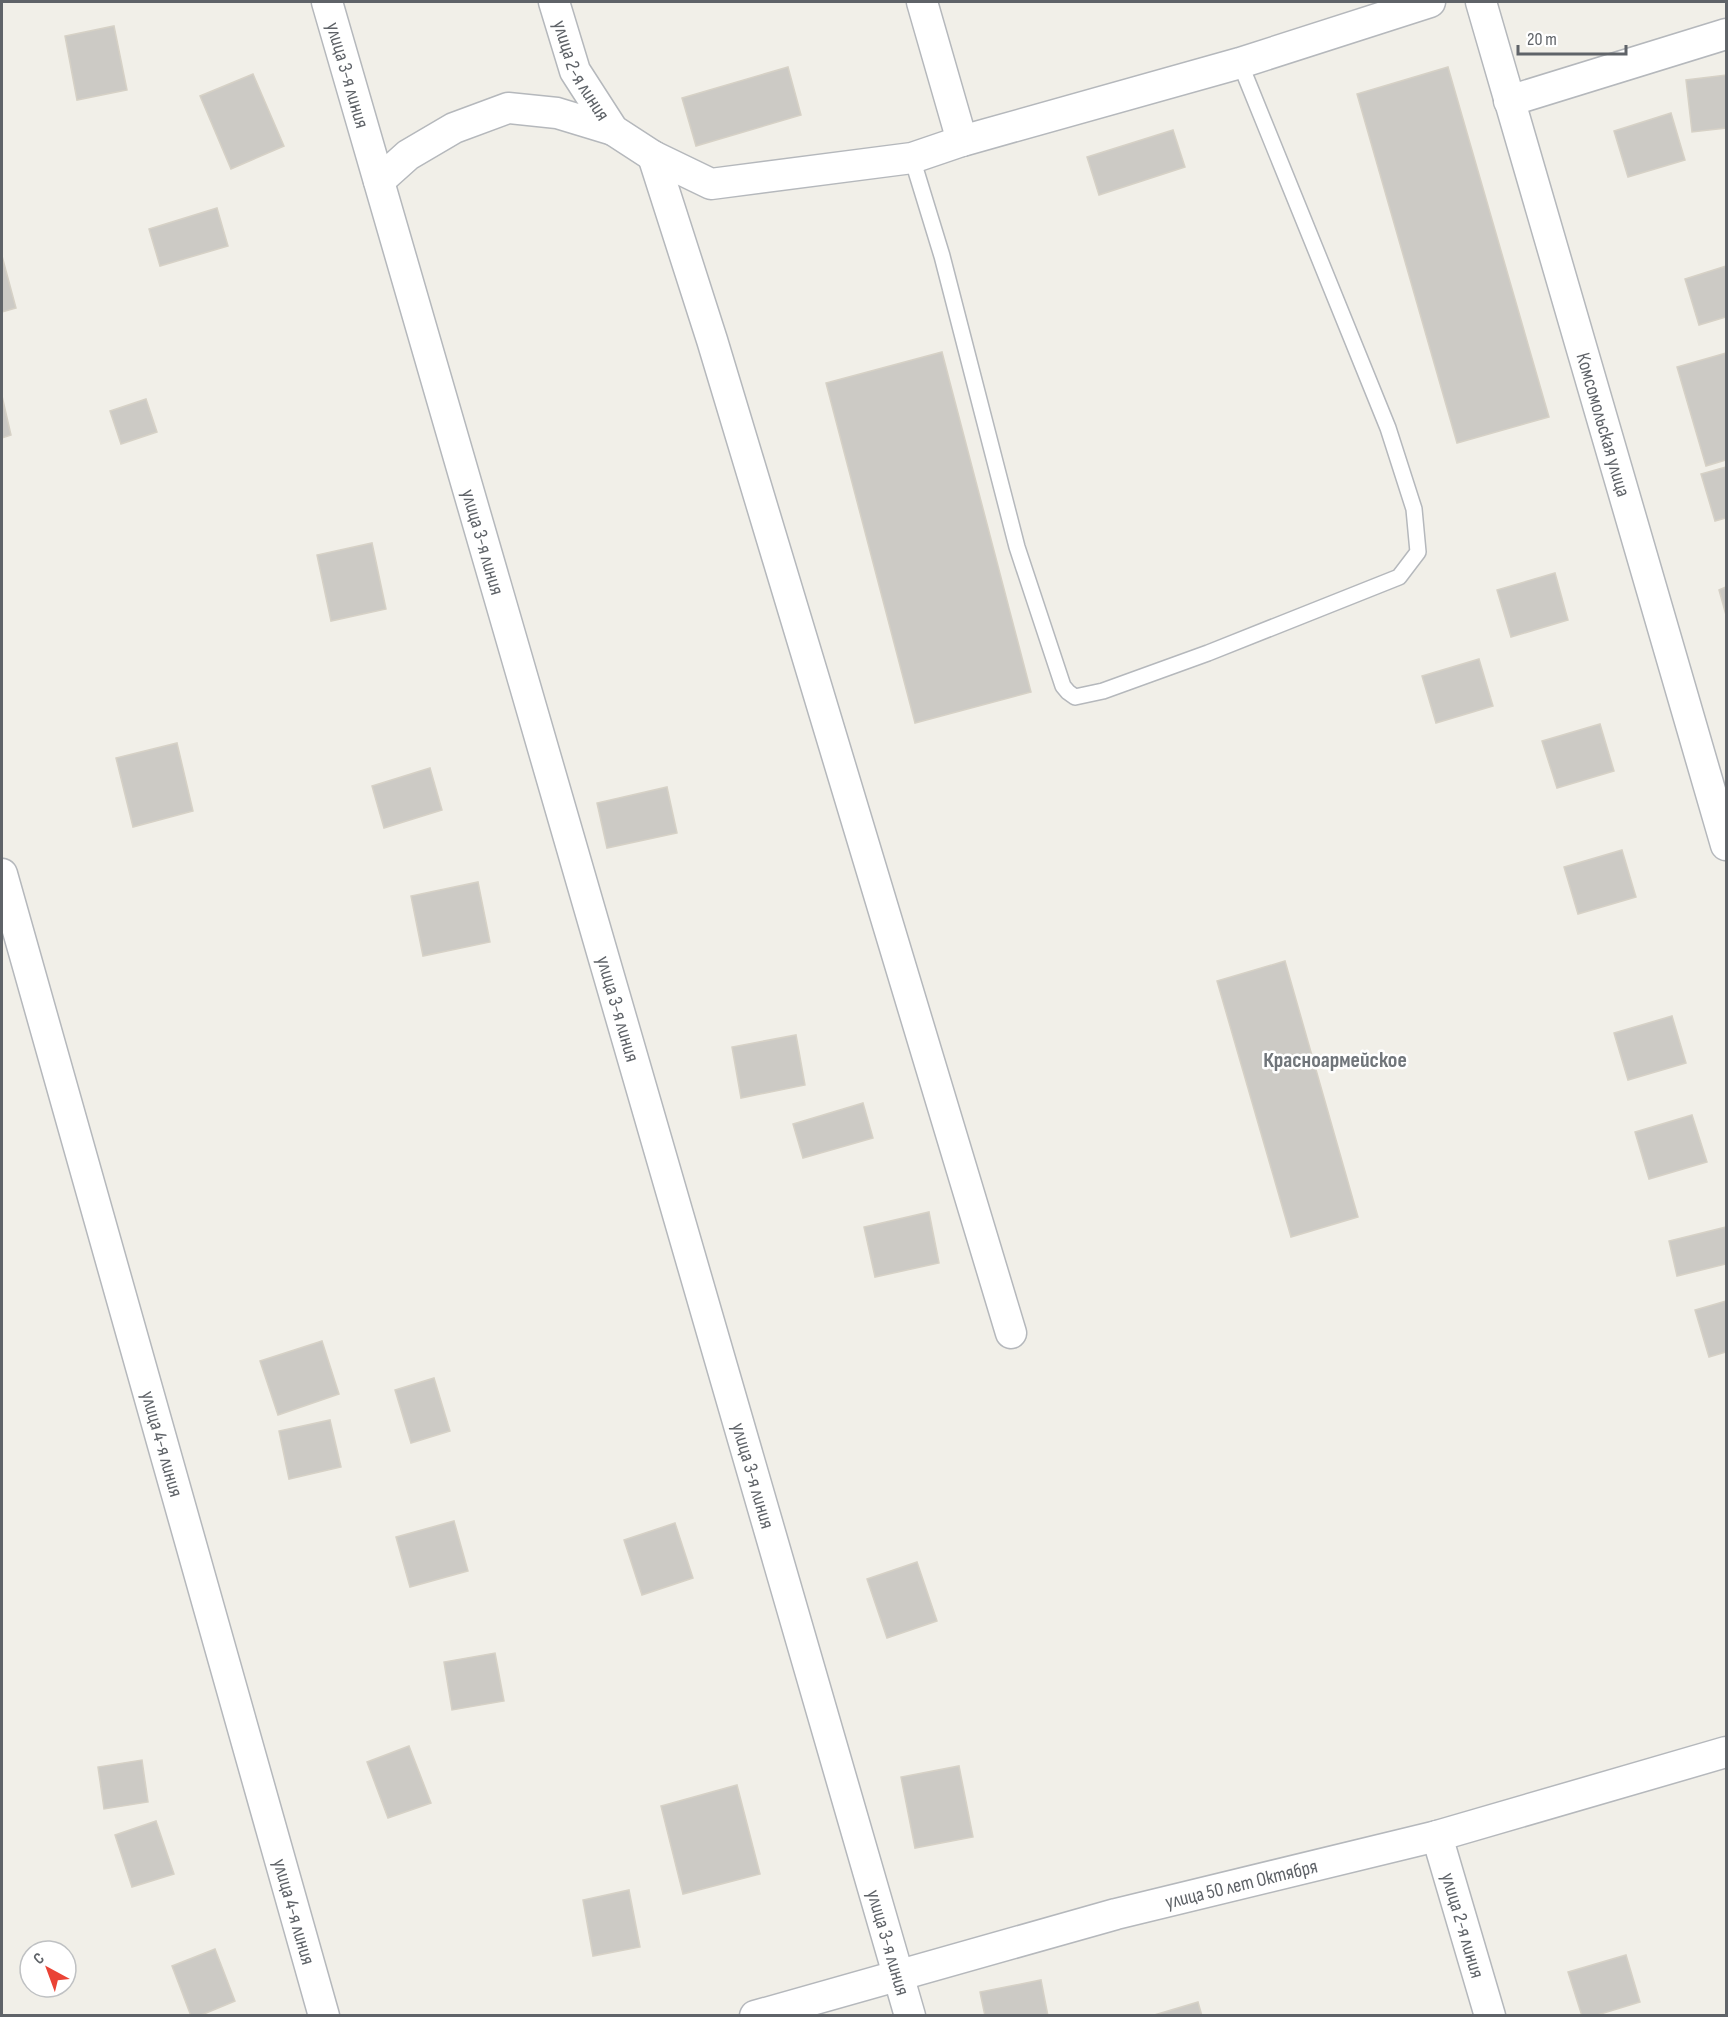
<svg xmlns="http://www.w3.org/2000/svg" width="1728" height="2017" viewBox="0 0 1728 2017" font-family="'Sofia Sans Condensed',sans-serif">
  <rect width="100%" height="100%" fill="#f1efe8"/>
  <g fill="#cccac5" stroke="#d6d1c6" stroke-width="1.5">
    <polygon points="114,26 127,90 77,100 65,36"/>
    <polygon points="788,67 801,115 696,146 682,98"/>
    <polygon points="1448,67 1549,417 1457,443 1357,94"/>
    <polygon points="253,74 284,146 231,169 200,96"/>
    <polygon points="1726,75 1726,128 1692,132 1686,80"/>
    <polygon points="1671,113 1685,160 1628,177 1614,131"/>
    <polygon points="1173,130 1185,167 1099,195 1087,157"/>
    <polygon points="217,208 228,246 160,266 149,229"/>
    <polygon points="2,256 16,308 2,312"/>
    <polygon points="1726,266 1726,317 1699,325 1685,279"/>
    <polygon points="942,352 1031,692 915,723 826,383"/>
    <polygon points="1726,353 1726,460 1706,466 1677,367"/>
    <polygon points="2,396 11,435 2,438"/>
    <polygon points="146,399 157,432 121,444 110,411"/>
    <polygon points="1726,467 1726,518 1715,521 1701,474"/>
    <polygon points="372,543 386,609 331,621 317,555"/>
    <polygon points="1555,573 1568,620 1511,637 1497,590"/>
    <polygon points="1726,587 1726,615 1719,590"/>
    <polygon points="1479,659 1493,706 1436,723 1422,676"/>
    <polygon points="1600,724 1614,771 1557,788 1542,741"/>
    <polygon points="177,743 193,811 133,827 116,758"/>
    <polygon points="430,768 442,810 384,828 372,786"/>
    <polygon points="667,787 677,833 607,848 597,803"/>
    <polygon points="1622,850 1636,897 1578,914 1564,867"/>
    <polygon points="478,882 490,942 423,956 411,896"/>
    <polygon points="1285,961 1358,1217 1291,1237 1217,981"/>
    <polygon points="1672,1016 1686,1063 1628,1080 1614,1033"/>
    <polygon points="796,1035 805,1085 741,1098 732,1047"/>
    <polygon points="863,1103 873,1138 803,1158 793,1124"/>
    <polygon points="1692,1115 1707,1162 1649,1179 1635,1132"/>
    <polygon points="929,1212 939,1263 875,1277 864,1227"/>
    <polygon points="1726,1227 1726,1264 1677,1276 1669,1241"/>
    <polygon points="1726,1301 1726,1352 1709,1357 1695,1310"/>
    <polygon points="322,1341 339,1394 278,1415 260,1361"/>
    <polygon points="434,1378 450,1431 411,1443 395,1390"/>
    <polygon points="330,1420 341,1467 289,1479 279,1431"/>
    <polygon points="454,1521 468,1571 410,1587 396,1537"/>
    <polygon points="675,1523 693,1578 642,1595 624,1540"/>
    <polygon points="917,1562 937,1621 887,1638 867,1579"/>
    <polygon points="495,1653 504,1701 452,1710 444,1662"/>
    <polygon points="409,1746 431,1803 388,1818 367,1762"/>
    <polygon points="142,1760 148,1802 104,1809 98,1767"/>
    <polygon points="959,1766 973,1837 915,1848 901,1777"/>
    <polygon points="737,1785 760,1874 683,1894 661,1806"/>
    <polygon points="156,1821 174,1874 132,1887 115,1835"/>
    <polygon points="629,1890 640,1947 593,1956 583,1900"/>
    <polygon points="215,1949 235,2001 199,2016 191,2016 172,1966"/>
    <polygon points="1626,1955 1640,2002 1594,2016 1582,2016 1568,1972"/>
    <polygon points="1041,1980 1048,2016 985,2016 980,1992"/>
    <polygon points="1198,2002 1202,2016 1151,2016"/>
  </g>
  <g fill="none" stroke-linecap="round" stroke-linejoin="round">
    <g stroke="#b5b8bc" stroke-width="18">
      <polyline id="service" points="912,158 942,256 1017,547 1063,686 1068,692 1075,697 1103,691 1208,653 1399,577 1418,552 1414,509 1388,428 1240,63"/>
    </g>
    <g stroke="#b5b8bc" stroke-width="33">
      <g id="minor">
        <path id="s1" d="M327,2l583,2014"/>
        <path id="s2" d="M554,2l21,69 38,59 40,26 58,28 201,-26 50,-17 278,-78 190,-61"/>
        <polyline points="922,2 962,141"/>
        <path id="s3" d="M1481,2l245,843"/>
        <polyline points="1509,101 1726,34"/>
        <polyline points="653,156 712,340 1011,1333"/>
        <polyline points="379,181 408,155 454,128 508,108 557,113 613,130"/>
        <path id="s4" d="M2,874l322,1142"/>
        <path id="s5" d="M1437,1836l53,180"/>
        <path id="s6" d="M755,2016l361,-102 321,-78 289,-84"/>
      </g>
    </g>
    <use href="#service" stroke="#fff" stroke-width="15"/>
    <use href="#minor" stroke="#fff" stroke-width="30"/>
  </g>
  <g text-anchor="middle" stroke-width="5" stroke-linejoin="round" paint-order="stroke">
    <g font-size="20" fill="#5f6368" stroke="#fff">
      <text dy="7" stroke="none"><textPath href="#s2" startOffset="74">улица 2-я линия</textPath></text>
      <text dy="7" stroke="none"><textPath href="#s1" startOffset="76">улица 3-я линия</textPath></text>
      <text dy="7" stroke="none"><textPath href="#s3" startOffset="440">Комсомольская улица</textPath></text>
      <text dy="7" stroke="none"><textPath href="#s1" startOffset="562">улица 3-я линия</textPath></text>
      <text dy="7" stroke="none"><textPath href="#s1" startOffset="1048">улица 3-я линия</textPath></text>
      <text dy="7" stroke="none"><textPath href="#s4" startOffset="592">улица 4-я линия</textPath></text>
      <text dy="7" stroke="none"><textPath href="#s1" startOffset="1534">улица 3-я линия</textPath></text>
      <text dy="7" stroke="none"><textPath href="#s6" startOffset="504">улица 50 лет Октября</textPath></text>
      <text dy="7" stroke="none"><textPath href="#s4" startOffset="1078">улица 4-я линия</textPath></text>
      <text dy="7" stroke="none"><textPath href="#s5" startOffset="93">улица 2-я линия</textPath></text>
      <text dy="7" stroke="none"><textPath href="#s1" startOffset="2020">улица 3-я линия</textPath></text>
    </g>
    <g font-size="22" font-weight="bold" fill="#70757a" stroke="#fff">
      <text x="1335" y="1067">Красноармейское</text>
    </g>
  </g>
  <rect width="1728" height="2017" fill="none" stroke="#5f6368" stroke-width="6"/>
  <g transform="translate(48 1969) rotate(319)"><circle r="28" fill="#ffffff" stroke="#bfc1c3" stroke-width="1.5"/>
  <path d="M0-4.5L10 22L0 15L-10 22Z" fill="#ea4335"/>
  <text y="-9" font-size="16" font-weight="bold" text-anchor="middle" fill="#5f6368">С</text>
  </g>
  <path d="M1518 45v9h108v-9" fill="none" stroke="#5f6368" stroke-width="3"/>
  <text x="1527" y="45" font-size="18" fill="#5f6368" stroke="#ffffff" stroke-width="4.5" paint-order="stroke">20 m</text>
</svg>
